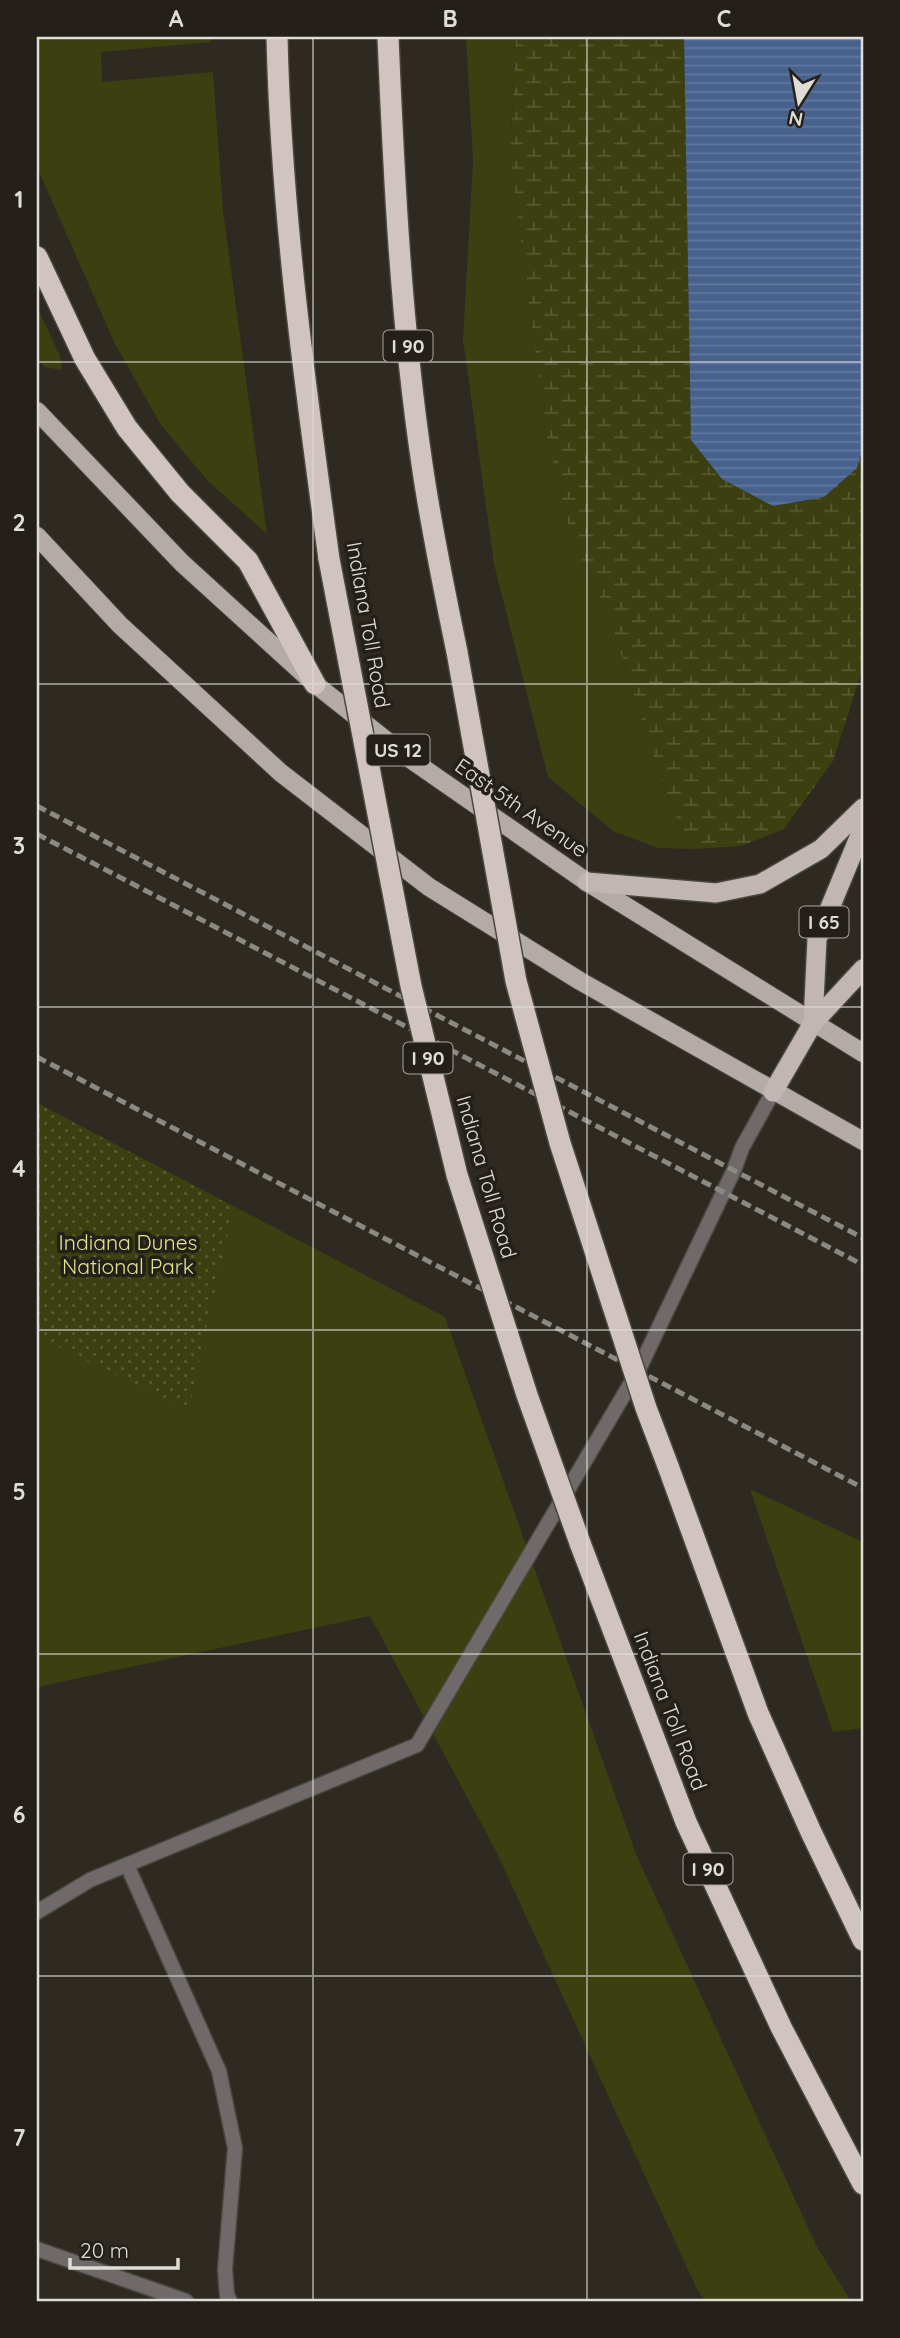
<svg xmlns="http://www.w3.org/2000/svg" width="900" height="2338" viewBox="0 0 900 2338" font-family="Quicksand,sans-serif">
  <defs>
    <pattern id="wetland-marsh" width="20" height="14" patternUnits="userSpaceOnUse" patternTransform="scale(1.75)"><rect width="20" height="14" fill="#3c3f10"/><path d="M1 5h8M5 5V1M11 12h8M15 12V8" fill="none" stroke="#585a32"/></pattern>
    <pattern id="park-dots" width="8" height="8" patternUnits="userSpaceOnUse" patternTransform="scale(1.75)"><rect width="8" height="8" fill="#3c3f10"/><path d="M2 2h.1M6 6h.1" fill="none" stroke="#585a32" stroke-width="1.8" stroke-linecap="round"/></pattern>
    <pattern id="water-rules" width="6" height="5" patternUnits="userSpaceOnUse" patternTransform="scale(1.75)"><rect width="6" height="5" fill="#48628e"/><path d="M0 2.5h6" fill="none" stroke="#62789d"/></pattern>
  </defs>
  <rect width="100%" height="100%" fill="#2e2a22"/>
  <g fill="#3c3f10">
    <polygon points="37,37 211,37 211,42 101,52 102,82 213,72 223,211 267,534 207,480 161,425 114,342 37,167"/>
    <polygon points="466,37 516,37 510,156 545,429 571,537 610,619 652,753 679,824 695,849 658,848 613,831 548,777 494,564 463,339 473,162"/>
    <polygon points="37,307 60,356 62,370 44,367 37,358"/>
    <polygon points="37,1103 445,1317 636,1854 816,2245 851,2301 705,2301 696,2287 497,1853 370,1616 37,1687"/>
    <polygon points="750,1489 863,1542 863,1728 833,1732"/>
  </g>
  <polygon fill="url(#wetland-marsh)" points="516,37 684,37 691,440 857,468 863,448 863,667 833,761 784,829 741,846 695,849 679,824 652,753 610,619 571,537 545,429 510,156"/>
  <polygon fill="url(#park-dots)" points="37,1103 234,1207 204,1338 189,1411 37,1336"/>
  <polygon fill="url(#water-rules)" points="684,37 863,37 863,448 857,468 824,497 773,506 722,479 691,440"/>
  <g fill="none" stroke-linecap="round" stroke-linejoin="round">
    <g stroke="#4a473f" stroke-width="17">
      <g id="service">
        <polyline points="127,1865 219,2071 235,2148 225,2269 227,2295 230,2301"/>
        <polyline points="37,1912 90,1880 417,1745 638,1371 734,1170 742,1148 773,1092"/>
        <polyline points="37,2249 186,2301"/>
      </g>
    </g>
    <g stroke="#4a473f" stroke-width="20">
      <g id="primary">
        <polyline points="37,411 182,563 315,684 406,756 587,882 863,1053"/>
        <polyline points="37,536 120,625 281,773 429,887 580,981 863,1141"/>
      </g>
    </g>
    <g stroke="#4a473f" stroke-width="22">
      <g id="trunk">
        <polyline points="587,882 716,893 760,884 821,849 863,808"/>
        <polyline points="813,1023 817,939 863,828"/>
        <polyline points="773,1092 813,1023 863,969"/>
      </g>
    </g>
    <g stroke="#4a473f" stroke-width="24">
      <g id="motorway">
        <path d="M277,37c4,175 28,348 52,522"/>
        <path d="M388,37c6,142 13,286 34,427 9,63 22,125 35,188"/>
        <polyline points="37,257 85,359 127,428 180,493 248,561 315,684"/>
        <polyline points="668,1466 758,1713 811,1832 863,1940"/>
        <polyline points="580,1543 686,1822 781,2027 863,2184"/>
      </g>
    </g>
    <use href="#service" stroke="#6f6a69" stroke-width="14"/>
    <use href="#primary" stroke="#b4aaa8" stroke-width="18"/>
    <use href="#trunk" stroke="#c2b6b4" stroke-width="19"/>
    <use href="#motorway" stroke="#d0c3c0" stroke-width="21"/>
    <g stroke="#8c8882" stroke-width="5" stroke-dasharray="10 5" stroke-linecap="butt">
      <polyline points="37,806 863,1238"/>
      <polyline points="37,834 863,1265"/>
      <polyline points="37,1057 863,1488"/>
    </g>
    <g stroke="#4a473f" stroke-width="24" stroke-linecap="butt">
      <g id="motorway-bridge">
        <polyline points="329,559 411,986 457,1175 527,1395 580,1543"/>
        <polyline points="457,652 516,981 560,1143 646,1408 668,1466"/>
      </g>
    </g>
    <use href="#motorway-bridge" stroke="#d0c3c0" stroke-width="21"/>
  </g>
  <path fill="none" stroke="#e0ddd8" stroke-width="2" stroke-opacity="0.55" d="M313,37v2264M587,37v2264M37,362h826M37,684h826M37,1007h826M37,1330h826M37,1654h826M37,1976h826"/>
  <g text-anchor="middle" stroke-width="7" stroke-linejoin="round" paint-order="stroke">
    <g fill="#242019" stroke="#a8a49f" stroke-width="2">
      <rect x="383.5" y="330.5" width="49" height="31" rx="5"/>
      <rect x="366.5" y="734.5" width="63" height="31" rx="5"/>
      <rect x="799.5" y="906.5" width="49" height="31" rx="5"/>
      <rect x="403.5" y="1042.5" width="49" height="31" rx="5"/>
      <rect x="683.5" y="1853.5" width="49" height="31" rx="5"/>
    </g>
    <g font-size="19" font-weight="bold" fill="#e0ddd8">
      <text x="408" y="353">I 90</text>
      <text x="398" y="757">US 12</text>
      <text x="824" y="929">I 65</text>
      <text x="428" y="1065">I 90</text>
      <text x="708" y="1876">I 90</text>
    </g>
    <g font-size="21" fill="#e0ddd8" stroke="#242019">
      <text transform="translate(368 625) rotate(80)" y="7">Indiana Toll Road</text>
      <text transform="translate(521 808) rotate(35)" y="7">East 5th Avenue</text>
      <text transform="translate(486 1177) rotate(74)" y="7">Indiana Toll Road</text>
      <text transform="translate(670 1711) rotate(69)" y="7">Indiana Toll Road</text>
    </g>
    <g font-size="21" fill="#dce490" stroke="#242019">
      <text x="128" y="1250">Indiana Dunes<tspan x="128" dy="24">National Park</tspan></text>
    </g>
  </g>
  <rect width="900" height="2338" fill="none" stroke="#242019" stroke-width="77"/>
  <g transform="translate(799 102) rotate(191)" stroke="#242019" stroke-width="5" paint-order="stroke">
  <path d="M0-5L12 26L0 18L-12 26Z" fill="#e0ddd8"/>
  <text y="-10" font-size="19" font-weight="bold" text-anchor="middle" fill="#e0ddd8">N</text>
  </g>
  <path d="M70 2258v10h108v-10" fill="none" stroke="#e0ddd8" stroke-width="3.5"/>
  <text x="80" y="2258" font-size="21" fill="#e0ddd8" stroke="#242019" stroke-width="5" paint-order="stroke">20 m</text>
  <rect x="38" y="38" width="824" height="2262" fill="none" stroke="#e0ddd8" stroke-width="2.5"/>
  <g font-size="23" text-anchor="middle" font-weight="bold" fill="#e0ddd8">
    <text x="176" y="27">A</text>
    <text x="450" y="27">B</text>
    <text x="724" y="27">C</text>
    <text x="19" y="208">1</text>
    <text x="19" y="531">2</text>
    <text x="19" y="854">3</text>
    <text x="19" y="1177">4</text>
    <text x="19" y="1500">5</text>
    <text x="19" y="1823">6</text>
    <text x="19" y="2146">7</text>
  </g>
</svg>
